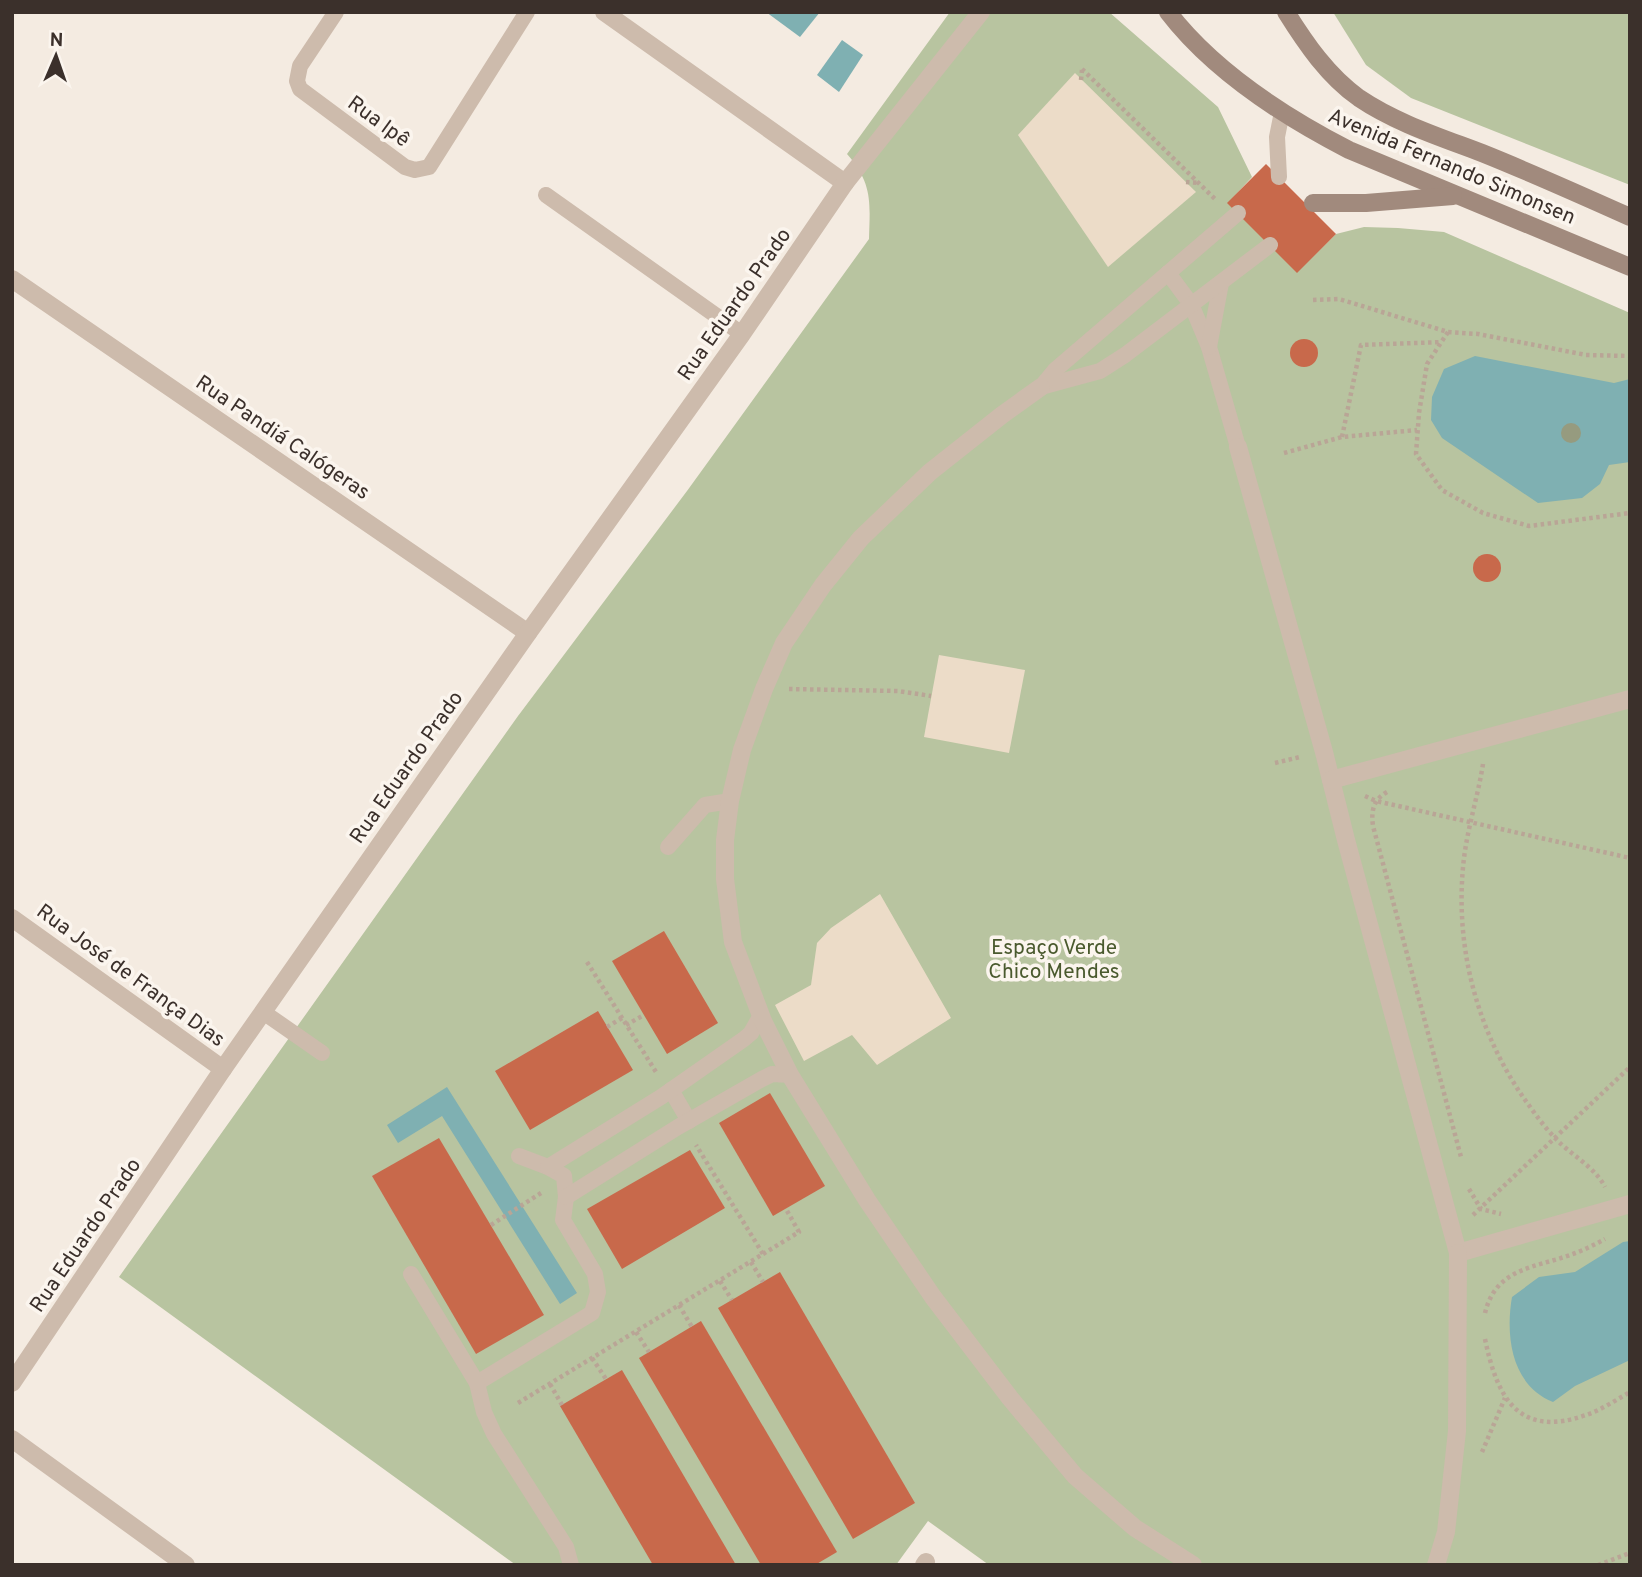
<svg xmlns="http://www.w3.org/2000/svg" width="1642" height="1577" viewBox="0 0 1642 1577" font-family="Overpass,sans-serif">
  <rect width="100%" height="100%" fill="#f4ebe1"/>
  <g fill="#b8c4a0">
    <path d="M950,12h159l109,95 34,70 -24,26 69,69 39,-38 28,-7 34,1 46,4 186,81v1252h-641l-61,-44 -32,44h-380l-397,-288 399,-561 169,-225 182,-252c1,-37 4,-55 -22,-85z"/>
    <polygon points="1333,12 1630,12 1630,185 1411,98 1366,65"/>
  </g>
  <g fill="#ecdcc8">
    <polygon points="1075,73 1196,192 1108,267 1018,135"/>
    <polygon points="939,655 1025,670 1009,753 924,737"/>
    <polygon points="880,894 951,1018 877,1065 852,1035 804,1061 775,1005 811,985 817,943 831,928"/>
  </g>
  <g fill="#7fb0b2">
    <polygon points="766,12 820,12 800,37"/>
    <polygon points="842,40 863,55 839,92 817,75"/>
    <polygon points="1475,356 1614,383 1630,379 1630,462 1609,465 1600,484 1582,498 1538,503 1442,438 1431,420 1432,397 1444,369"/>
    <polygon points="447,1087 577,1293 560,1304 442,1116 398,1143 387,1125"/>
    <path d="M1630,1241v119l-55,26 -22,16c-41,-16 -48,-65 -41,-105l27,-20 36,-5 48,-30z"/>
  </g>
  <g fill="#c8694b">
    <polygon points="1266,164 1336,234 1297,273 1227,203"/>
    <circle cx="1304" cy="353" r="14"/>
    <circle cx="1487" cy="568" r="14"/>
    <polygon points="664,931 718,1023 667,1054 612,961"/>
    <polygon points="598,1011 633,1070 530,1130 495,1071"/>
    <polygon points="770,1093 825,1186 773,1216 719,1123"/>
    <polygon points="439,1138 544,1315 476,1354 372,1176"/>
    <polygon points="690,1150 725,1208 622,1269 587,1209"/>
    <polygon points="780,1272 915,1503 853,1539 718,1308"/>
    <polygon points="701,1321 837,1552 815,1565 761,1565 639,1358"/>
    <polygon points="622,1370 736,1565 653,1565 560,1406"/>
  </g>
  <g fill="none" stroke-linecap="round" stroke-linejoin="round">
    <g stroke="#b9a596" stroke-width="4.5" stroke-dasharray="3.5 3.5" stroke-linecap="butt">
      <polyline points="1082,69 1216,200"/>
      <polyline points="1081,80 1082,70"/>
      <polyline points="1186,182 1199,183"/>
      <polyline points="1313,300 1339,299 1448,332 1478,334 1586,355 1630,356"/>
      <polyline points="1448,332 1427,364 1419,413 1416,454 1442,490 1483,513 1529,526 1630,513"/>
      <polyline points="1342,437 1361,345 1442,342"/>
      <polyline points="1284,453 1342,437 1417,430"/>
      <polyline points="789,689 898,691 931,696"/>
      <polyline points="1275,763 1300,757"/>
      <path d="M1483,764c-5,32 -15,62 -19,94 -10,84 11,169 59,239 10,14 21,30 33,42 15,16 39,28 49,48"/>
      <path d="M1387,792c-14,8 -16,19 -14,34l88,331"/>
      <polyline points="1365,796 1376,801 1630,858"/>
      <polyline points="587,962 656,1072"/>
      <polyline points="626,1025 644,1015"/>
      <polyline points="607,1027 622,1018"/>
      <polyline points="1469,1189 1481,1209 1501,1214"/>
      <polyline points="1473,1215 1630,1067"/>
      <polyline points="491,1225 541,1193"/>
      <polyline points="763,1254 799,1232 786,1209"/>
      <polyline points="751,1262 763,1282"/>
      <polyline points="720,1281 732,1300"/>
      <polyline points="679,1305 692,1327"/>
      <path d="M1485,1313c11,-45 49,-45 85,-58 12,-4 24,-10 35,-16"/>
      <polyline points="636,1332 649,1352"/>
      <path d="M1485,1339c12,58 33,100 101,76 15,-5 30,-15 44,-23"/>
      <polyline points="592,1358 606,1379"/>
      <polyline points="550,1384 562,1405"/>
      <polyline points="518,1403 763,1254 696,1145"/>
      <polyline points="1482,1452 1505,1398"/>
      <polyline points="1598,1565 1630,1553"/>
    </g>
    <g stroke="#cdbbac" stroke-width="16">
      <polyline points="336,12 300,66 297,81 300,89 405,167 415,170 429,167 527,12"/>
      <polyline points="1279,177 1277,137 1282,112"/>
      <polyline points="546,195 742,334"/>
      <polyline points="1168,273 1191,304 1209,347 1238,447"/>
      <polyline points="1209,347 1221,283"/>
      <polyline points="1041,387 1100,371 1125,355 1270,245"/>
      <polyline points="1041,387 1055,370 1238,213"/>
      <polyline points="668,847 705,805 730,801"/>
      <polyline points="263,1012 322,1053"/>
      <polyline points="671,1090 689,1121"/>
      <polyline points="519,1156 548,1167 564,1176 566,1197 563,1220 595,1274 598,1292 592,1313 477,1383 484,1412 494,1434 566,1547 571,1565"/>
      <polyline points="548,1167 661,1097 744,1039 751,1033 761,1015"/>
      <polyline points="566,1197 678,1127 762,1079 772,1074 790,1075"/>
      <polyline points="411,1274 477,1383"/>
    </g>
    <g stroke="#cdbbac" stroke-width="18">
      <polyline points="604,12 845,183"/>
      <polyline points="12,279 528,633"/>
      <polyline points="1041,387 1002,415 930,472 861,538 823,585 784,643 764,689 742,750 730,801 725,840 725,879 733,942 763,1021 790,1075 867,1200 933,1297 1010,1398 1075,1476 1135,1528 1193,1565"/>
      <polyline points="1238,447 1324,752 1346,840 1458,1253 1630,1204"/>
      <polyline points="1331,780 1630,699"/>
      <polyline points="12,918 223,1069"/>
      <polyline points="12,1383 223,1069 528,633 742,334 845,183 981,12"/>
      <polyline points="12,1439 186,1565"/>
      <polyline points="924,1565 926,1562"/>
      <polyline points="1436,1565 1446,1532 1457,1431 1458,1253"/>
    </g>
    <g stroke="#a18a7d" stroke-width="18">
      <path d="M1168,12c46,60 115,104 181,138l281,117"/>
      <path d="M1286,12c20,32 42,64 73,86 37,25 81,39 123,55 50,20 99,42 148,64"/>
      <polyline points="1313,203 1366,203 1453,196"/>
    </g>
  </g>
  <circle fill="#969b7f" cx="1571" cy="433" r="10"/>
  <g text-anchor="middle" stroke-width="7" stroke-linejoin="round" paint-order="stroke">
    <g font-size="21" fill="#3b302b" stroke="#fbf5ee">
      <text transform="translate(379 121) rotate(36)" y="7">Rua Ipê</text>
      <text transform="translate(1452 166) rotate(23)" y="7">Avenida Fernando Simonsen</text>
      <text transform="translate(734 304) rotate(-55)" y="7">Rua Eduardo Prado</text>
      <text transform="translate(283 437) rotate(34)" y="7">Rua Pandiá Calógeras</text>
      <text transform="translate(406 767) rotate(-55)" y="7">Rua Eduardo Prado</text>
      <text transform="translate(131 975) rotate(36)" y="7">Rua José de França Dias</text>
      <text transform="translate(85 1235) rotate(-56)" y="7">Rua Eduardo Prado</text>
    </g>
    <g font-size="21" fill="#4a5a2e" stroke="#fbf5ee">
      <text x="1054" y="954">Espaço Verde<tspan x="1054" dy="24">Chico Mendes</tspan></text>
    </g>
  </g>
  <rect width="1642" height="1577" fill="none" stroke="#3b302b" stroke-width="28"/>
  <g transform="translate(56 56) rotate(2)" stroke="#fbf5ee" stroke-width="5" paint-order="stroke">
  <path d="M0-5L12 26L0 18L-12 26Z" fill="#3b302b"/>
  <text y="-10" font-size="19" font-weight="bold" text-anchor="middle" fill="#3b302b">N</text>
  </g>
</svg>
